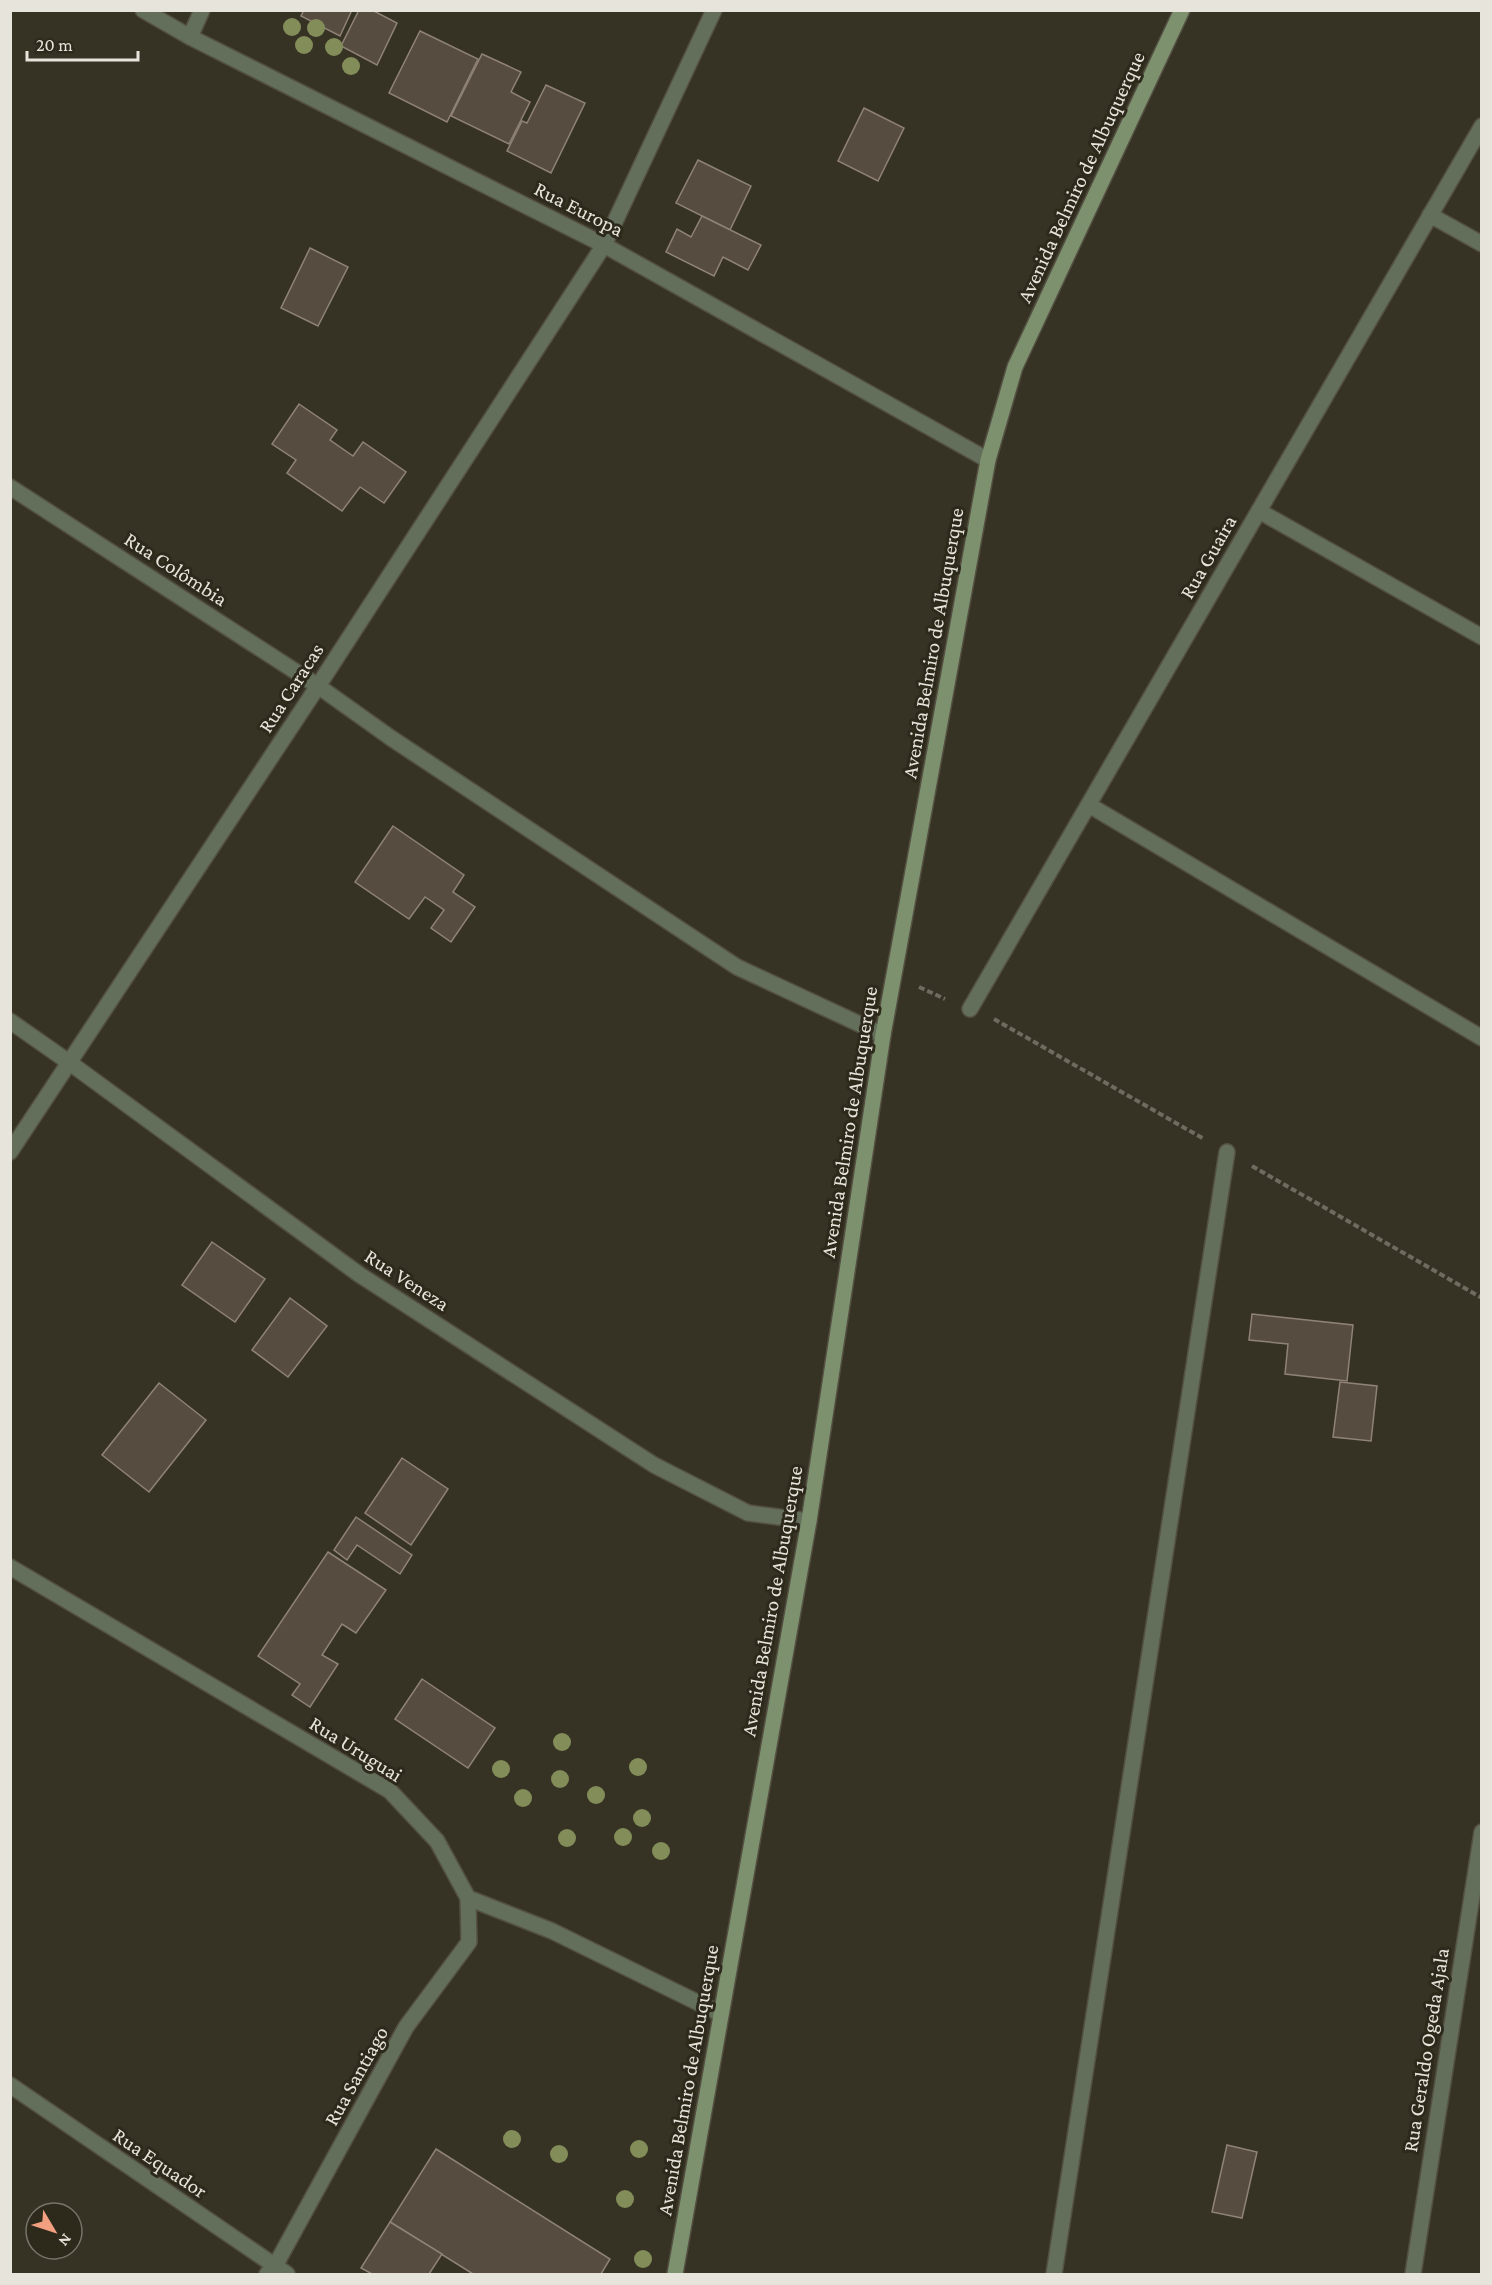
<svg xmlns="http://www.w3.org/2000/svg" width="1492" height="2285" viewBox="0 0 1492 2285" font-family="'Crimson Pro',serif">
  <rect width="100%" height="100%" fill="#373324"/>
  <g fill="#574c40" stroke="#8f8376" stroke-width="1.5">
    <polygon points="304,10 352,10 340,36 301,16"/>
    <polygon points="359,10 372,10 397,23 377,65 341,46"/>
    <polygon points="420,31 478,59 447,122 389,93"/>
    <polygon points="482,54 521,72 511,92 530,102 509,144 451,116"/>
    <polygon points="546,85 585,103 551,173 507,151 522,121 527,123"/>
    <polygon points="864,108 904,128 878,181 838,161"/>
    <polygon points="698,160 751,186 730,230 676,203"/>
    <polygon points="702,216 761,245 748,270 723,257 714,276 666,252 677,229 691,237"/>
    <polygon points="310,248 348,267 318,326 281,308"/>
    <polygon points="299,404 337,430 330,440 353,456 363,442 406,472 384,503 360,487 342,511 287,473 296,460 272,444"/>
    <polygon points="393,826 464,875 453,892 475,907 451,942 431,928 444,910 425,897 409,919 355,882"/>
    <polygon points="212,1242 265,1279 235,1322 182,1285"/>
    <polygon points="290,1298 327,1326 288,1377 252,1350"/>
    <polygon points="1252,1314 1353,1325 1347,1381 1285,1374 1288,1344 1249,1340"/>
    <polygon points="1340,1382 1377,1386 1371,1441 1333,1437"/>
    <polygon points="159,1383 206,1420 149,1492 102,1455"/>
    <polygon points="402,1458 448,1489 411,1545 365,1513"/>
    <polygon points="356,1517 412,1555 400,1574 357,1545 347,1560 334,1550"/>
    <polygon points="328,1552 386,1590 356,1633 342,1624 322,1655 338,1664 310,1707 292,1695 300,1684 258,1656"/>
    <polygon points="422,1679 495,1728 468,1768 395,1719"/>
    <polygon points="1227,2145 1257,2152 1242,2218 1212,2212"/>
    <polygon points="436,2149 610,2259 601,2274 473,2274 390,2222"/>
    <polygon points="390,2222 442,2254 429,2274 372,2274 361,2268"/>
  </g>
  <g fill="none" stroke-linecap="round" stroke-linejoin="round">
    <g stroke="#534f41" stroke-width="18">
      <g id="minor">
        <polyline points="143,10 190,37 604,245 988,460"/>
        <polyline points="190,37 202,10"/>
        <polyline points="1430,215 1482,244"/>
        <polyline points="10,487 318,686 391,738 737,967 883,1035"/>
        <polyline points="1259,511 1482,637"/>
        <polyline points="1089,805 1482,1038"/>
        <polyline points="970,1009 1482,126"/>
        <polyline points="10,1021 70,1063 360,1275 654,1465 748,1513 809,1521"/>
        <polyline points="10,1152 318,686 604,245 714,10"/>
        <polyline points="10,1567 390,1791 437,1841 468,1898 552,1931 721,2014"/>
        <polyline points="10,2085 287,2274"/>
        <polyline points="267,2274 275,2266 406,2027 469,1942 468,1898"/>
        <polyline points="1054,2274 1227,1152"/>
        <polyline points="1413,2274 1482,1832"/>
      </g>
    </g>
    <g stroke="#534f41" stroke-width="18">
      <polyline id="secondary" points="675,2274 809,1521 883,1035 988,460 1015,367 1182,10"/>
    </g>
    <g stroke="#6f6b5e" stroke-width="4" stroke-dasharray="6 3" stroke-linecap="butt">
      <polyline points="919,987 945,999"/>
      <polyline points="994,1019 1204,1139"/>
      <polyline points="1252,1166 1482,1298"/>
    </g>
    <use href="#minor" stroke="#636f5a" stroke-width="15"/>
    <use href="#secondary" stroke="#7d916f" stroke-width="15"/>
  </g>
  <g fill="#838d59">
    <circle cx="292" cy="27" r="9"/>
    <circle cx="316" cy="28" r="9"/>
    <circle cx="304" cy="45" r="9"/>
    <circle cx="334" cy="47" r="9"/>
    <circle cx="351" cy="66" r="9"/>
    <circle cx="562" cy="1742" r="9"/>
    <circle cx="638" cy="1767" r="9"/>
    <circle cx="501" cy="1769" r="9"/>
    <circle cx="560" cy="1779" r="9"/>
    <circle cx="596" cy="1795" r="9"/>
    <circle cx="523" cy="1798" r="9"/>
    <circle cx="642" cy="1818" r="9"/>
    <circle cx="623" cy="1837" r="9"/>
    <circle cx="567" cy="1838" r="9"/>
    <circle cx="661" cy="1851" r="9"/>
    <circle cx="512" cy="2139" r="9"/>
    <circle cx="639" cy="2149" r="9"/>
    <circle cx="559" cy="2154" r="9"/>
    <circle cx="625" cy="2199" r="9"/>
    <circle cx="643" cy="2259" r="9"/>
  </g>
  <g text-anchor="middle" stroke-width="6" stroke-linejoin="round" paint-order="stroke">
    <g font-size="21" fill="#e7e4db" stroke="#2d291b">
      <text transform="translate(1081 177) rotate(-65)" y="7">Avenida Belmiro de Albuquerque</text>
      <text transform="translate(579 209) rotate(27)" y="7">Rua Europa</text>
      <text transform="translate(1208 557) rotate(-60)" y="7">Rua Guaira</text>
      <text transform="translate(176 569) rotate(33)" y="7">Rua Colômbia</text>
      <text transform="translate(933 643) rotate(-80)" y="7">Avenida Belmiro de Albuquerque</text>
      <text transform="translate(291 688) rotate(-57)" y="7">Rua Caracas</text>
      <text transform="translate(849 1122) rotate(-81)" y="7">Avenida Belmiro de Albuquerque</text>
      <text transform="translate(407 1280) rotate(33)" y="7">Rua Veneza</text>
      <text transform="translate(772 1601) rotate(-80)" y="7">Avenida Belmiro de Albuquerque</text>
      <text transform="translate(356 1749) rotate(32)" y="7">Rua Uruguai</text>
      <text transform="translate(1426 2050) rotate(-81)" y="7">Rua Geraldo Ogeda Ajala</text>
      <text transform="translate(356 2076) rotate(-61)" y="7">Rua Santiago</text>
      <text transform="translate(688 2080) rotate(-80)" y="7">Avenida Belmiro de Albuquerque</text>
      <text transform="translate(160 2163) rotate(34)" y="7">Rua Equador</text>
    </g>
  </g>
  <rect width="1492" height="2285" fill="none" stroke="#e7e4db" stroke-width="24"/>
  <g transform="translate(54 2231) rotate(129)"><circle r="28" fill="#2d291b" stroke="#777468" stroke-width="1.5"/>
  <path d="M0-4.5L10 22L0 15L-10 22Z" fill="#f2a080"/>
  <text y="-9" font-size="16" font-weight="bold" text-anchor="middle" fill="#e7e4db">N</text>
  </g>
  <path d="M27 51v9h111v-9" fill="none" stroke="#e7e4db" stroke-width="3"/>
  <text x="36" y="51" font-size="18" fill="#e7e4db" stroke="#2d291b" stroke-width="4.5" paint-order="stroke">20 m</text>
</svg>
